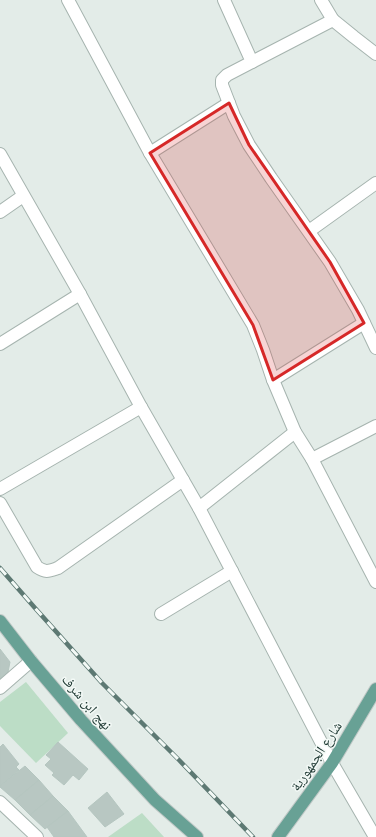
<svg xmlns="http://www.w3.org/2000/svg" width="376" height="837" viewBox="0 0 376 837" font-family="'Space Grotesk','Noto Naskh Arabic',sans-serif">
  <rect width="100%" height="100%" fill="#e3ece8"/>
  <g fill="#bcddc6">
    <polygon points="26,682 68,733 36,763 0,726 0,702"/>
    <polygon points="142,813 164,837 108,837"/>
  </g>
  <g fill="#b8c7c2" stroke="#b5c6c0">
    <polygon points="0,649 10,662 8,672 0,679"/>
    <polygon points="58,742 88,769 79,780 73,775 64,785 52,775 54,773 45,765 51,759 46,755"/>
    <polygon points="3,744 19,764 16,767 19,770 0,786 0,747"/>
    <polygon points="25,766 39,780 15,800 0,787 0,786"/>
    <polygon points="39,780 53,796 30,815 15,800"/>
    <polygon points="107,792 124,814 105,827 88,808"/>
    <polygon points="53,796 68,811 45,829 30,815"/>
    <polygon points="68,811 87,837 54,837 47,827"/>
  </g>
  <g fill="none" stroke-linecap="round" stroke-linejoin="round">
    <g stroke="#a6b4af" stroke-width="14">
      <g id="minor">
        <polyline points="68,0 150,153 253,325 263,350 273,380 295,432 312,459 376,582"/>
        <polyline points="224,0 252,62 227,75 222,80 222,85 234,116 249,145 271,178 330,262 358,310 376,348"/>
        <polyline points="321,0 333,20 354,37 376,54"/>
        <polyline points="252,62 333,20"/>
        <polyline points="150,153 229,103"/>
        <polyline points="0,154 80,294 141,407 199,508 332,763 375,837"/>
        <polyline points="0,212 23,196"/>
        <polyline points="309,231 376,183"/>
        <polyline points="0,344 80,294"/>
        <polyline points="273,380 364,323"/>
        <polyline points="312,459 376,426"/>
        <polyline points="0,489 141,407"/>
        <path d="M0,503l37,64c9,6 12,4 21,1l125,-88"/>
        <polyline points="199,508 295,432"/>
        <polyline points="161,614 232,571"/>
        <polyline points="0,688 31,661"/>
        <polyline points="0,802 37,837"/>
      </g>
    </g>
    <g stroke="#c1c9c7" stroke-width="14">
      <g id="major">
        <polyline points="0,621 31,661 81,720 155,800 197,837"/>
        <polyline points="278,837 332,763 376,689"/>
      </g>
    </g>
    <use href="#minor" stroke="#fff" stroke-width="12"/>
    <use href="#major" stroke="#68a195" stroke-width="12"/>
    <g stroke="#5d7973" stroke-width="4.5">
      <polyline id="rail" points="0,568 35,608 102,683 179,760 253,837"/>
    </g>
    <use href="#rail" stroke="#f3f9f6" stroke-width="3" stroke-dasharray="9" stroke-linecap="butt"/>
  </g>
  <path fill="#d62828" fill-opacity="0.2" stroke="#d62828" stroke-width="3" stroke-linejoin="round" d="M229,103l20,42 81,117 34,61 -91,57 -20,-55 -103,-172z"/>
  <g text-anchor="middle" stroke-width="3" stroke-linejoin="round" paint-order="stroke">
    <g font-size="14" fill="#233d37" stroke="#f3f9f6">
      <text transform="translate(87 702) rotate(49)" y="5">نهج ابن شرف</text>
      <text transform="translate(316 756) rotate(-56)" y="5">شارع الجمهورية</text>
    </g>
  </g>
</svg>
